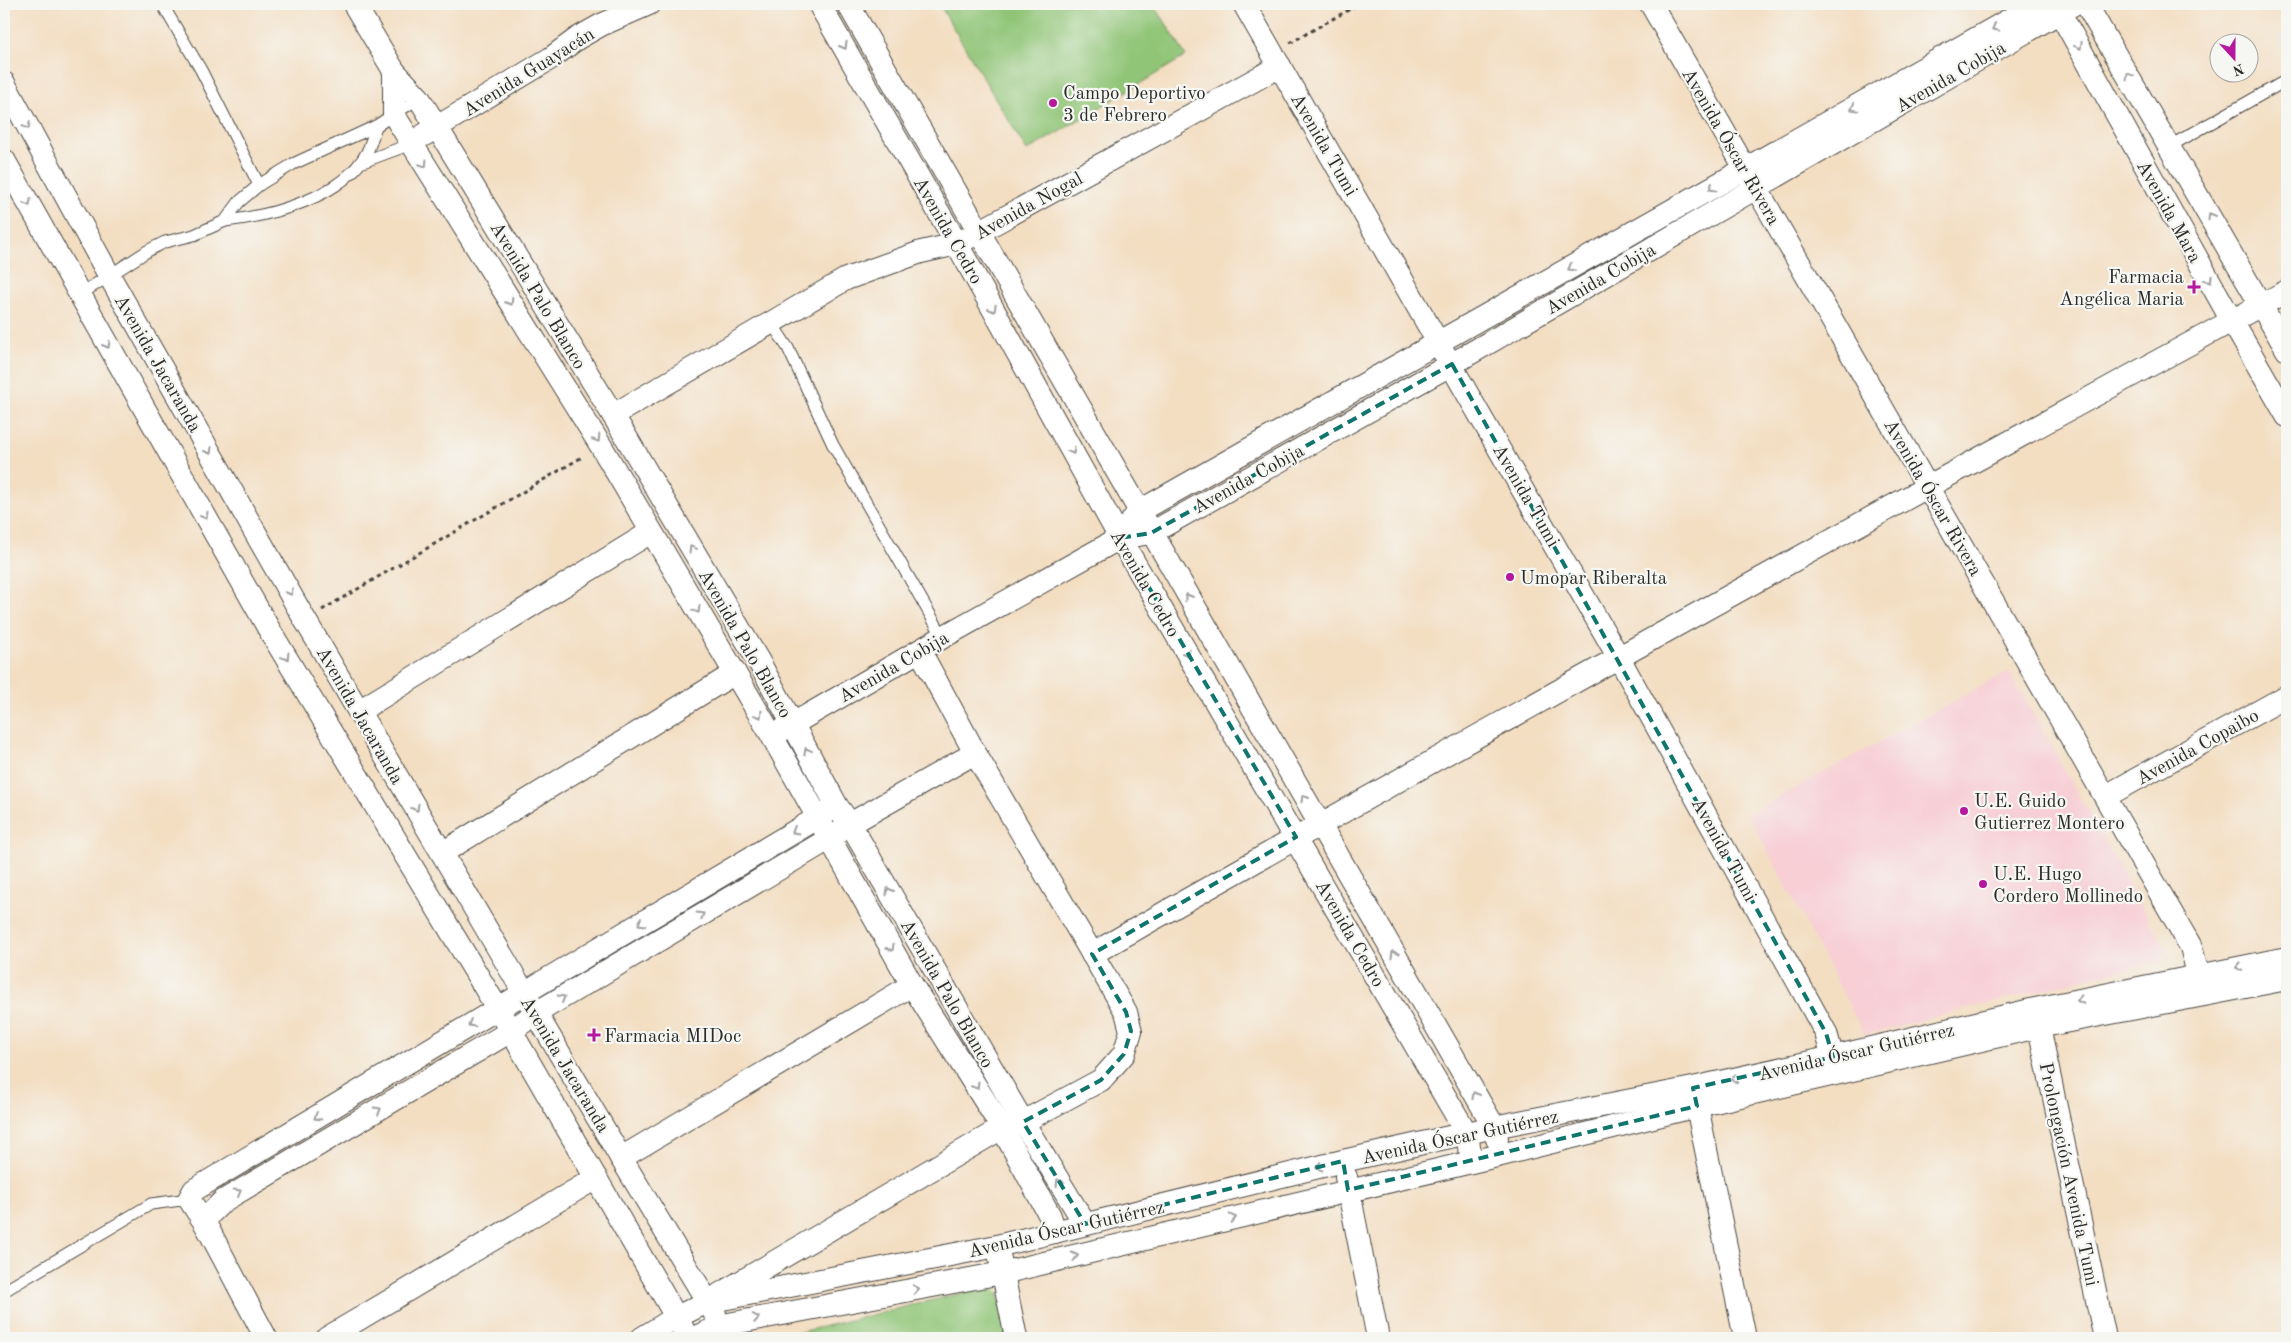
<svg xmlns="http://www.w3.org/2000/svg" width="2291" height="1342" viewBox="0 0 2291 1342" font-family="'Old Standard TT',serif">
  <rect width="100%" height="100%" fill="#f6f6f2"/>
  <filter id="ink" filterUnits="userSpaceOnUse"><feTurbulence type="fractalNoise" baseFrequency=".02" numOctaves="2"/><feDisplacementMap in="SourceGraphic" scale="10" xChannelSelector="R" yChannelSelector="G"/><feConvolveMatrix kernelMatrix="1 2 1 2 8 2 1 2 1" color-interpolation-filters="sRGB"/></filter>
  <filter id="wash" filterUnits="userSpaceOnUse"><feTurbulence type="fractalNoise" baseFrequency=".0096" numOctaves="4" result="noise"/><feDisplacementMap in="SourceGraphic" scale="20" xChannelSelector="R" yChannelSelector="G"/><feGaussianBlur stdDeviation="1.12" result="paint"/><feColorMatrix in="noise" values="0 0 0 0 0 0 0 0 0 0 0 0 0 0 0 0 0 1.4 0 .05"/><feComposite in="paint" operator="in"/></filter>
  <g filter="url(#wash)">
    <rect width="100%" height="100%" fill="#f3dec2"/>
    <polygon fill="#f7cfd5" points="2009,671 2166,950 2162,959 1865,1035 1748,814"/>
    <g fill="#90c577" stroke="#5e7851">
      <polygon points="939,4 1154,4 1186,56 1027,151"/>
      <polygon points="991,1286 999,1294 1009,1338 776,1338"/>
    </g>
  </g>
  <g filter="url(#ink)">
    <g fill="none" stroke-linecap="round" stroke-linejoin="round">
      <g stroke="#494642" stroke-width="13">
        <g id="lane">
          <polyline points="162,4 201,70 259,185"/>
          <polyline points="2170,146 2287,80"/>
          <polyline points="360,163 411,144"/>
          <path d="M225,221c46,-5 119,-24 142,-69 4,-8 6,-17 9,-26"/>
          <polyline points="79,295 149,250 165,242 194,235 225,221 239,202 259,185 293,164 376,126 419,98"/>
          <polyline points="771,322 788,348 833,445 943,637"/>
          <polyline points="4,1291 151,1204 189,1199"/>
        </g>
      </g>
      <g stroke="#494642" stroke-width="24">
        <g id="street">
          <polyline points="354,4 394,71 419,98 613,415 758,660 837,806 850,824 1023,1122 1085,1224"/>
          <polyline points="819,4 957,244 1120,538 1467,1134 1469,1147"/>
          <polyline points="848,4 1494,1127 1497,1139"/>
          <polyline points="1244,4 1619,658 1826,1033 1836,1070"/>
          <polyline points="1651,4 2191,947 2202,989"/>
          <polyline points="2037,4 1138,512 1120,538 1151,533 1452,364 2074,4"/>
          <polyline points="2055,4 2232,321 2287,416"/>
          <polyline points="2086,4 2287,350"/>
          <polyline points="394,71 394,115 601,446 772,736 912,985 1002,1128 1050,1216 1055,1232"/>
          <polyline points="4,83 110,277 301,613 621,1158 715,1314"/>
          <polyline points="424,135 551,58 578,38 601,25 649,4"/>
          <polyline points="4,160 270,631 511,1031 683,1329"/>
          <polyline points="613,415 846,279 921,252 957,244 1280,66"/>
          <polyline points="359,711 651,532"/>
          <polyline points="779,732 943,637 1120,538"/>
          <polyline points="2106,796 2287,696"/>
          <polyline points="442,853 735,673"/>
          <path d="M1092,954c396,-226 794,-446 1195,-663"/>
          <polyline points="2036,1013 2105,1338"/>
          <polyline points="1694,1092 1745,1338"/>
          <polyline points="621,1158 912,985"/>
          <polyline points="1346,1177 1378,1338"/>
          <polyline points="206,1225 207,1217 223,1201 511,1031 536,1013 829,839 850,824 975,753"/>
          <polyline points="1000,1259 1016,1338"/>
          <polyline points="720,1294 1002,1128 1023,1122 1101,1080 1124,1054 1131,1031 1126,1012 975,753 920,651"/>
          <polyline points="266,1338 206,1225 189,1199 194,1190 829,811"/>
          <polyline points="327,1338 596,1178"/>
          <polyline points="642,1338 675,1318 707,1302 997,1246 1343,1161 1494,1127 1693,1088 1833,1057 2035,1009 2287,958"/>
          <polyline points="693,1338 723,1325 1002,1273 1501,1155 1697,1106 2038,1027 2287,979"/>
        </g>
      </g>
      <g stroke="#494642" stroke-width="3" stroke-dasharray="4 4" stroke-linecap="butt">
        <polyline points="1290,43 1359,4"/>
        <polyline points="322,610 584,456"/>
      </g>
      <use href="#lane" stroke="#fff" stroke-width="11"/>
      <use href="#street" stroke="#fff" stroke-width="22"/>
    </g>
    <defs><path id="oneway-chevron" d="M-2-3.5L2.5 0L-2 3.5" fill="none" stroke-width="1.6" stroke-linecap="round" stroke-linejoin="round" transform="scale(1.25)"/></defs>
    <g stroke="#a0a0a0">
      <use href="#oneway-chevron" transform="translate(1995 28) rotate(151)"/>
      <use href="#oneway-chevron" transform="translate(844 46) rotate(60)"/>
      <use href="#oneway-chevron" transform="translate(2079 46) rotate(61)"/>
      <use href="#oneway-chevron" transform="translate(2129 76) rotate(-121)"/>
      <use href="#oneway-chevron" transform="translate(1854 108) rotate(151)"/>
      <use href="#oneway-chevron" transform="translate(27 126) rotate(61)"/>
      <use href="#oneway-chevron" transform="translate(424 164) rotate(58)"/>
      <use href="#oneway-chevron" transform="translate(1712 188) rotate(150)"/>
      <use href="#oneway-chevron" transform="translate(28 203) rotate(61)"/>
      <use href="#oneway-chevron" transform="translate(2211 216) rotate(-120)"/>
      <use href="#oneway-chevron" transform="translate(1571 268) rotate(150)"/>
      <use href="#oneway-chevron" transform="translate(2209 280) rotate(61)"/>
      <use href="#oneway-chevron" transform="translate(510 302) rotate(58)"/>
      <use href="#oneway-chevron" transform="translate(993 309) rotate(61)"/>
      <use href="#oneway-chevron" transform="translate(107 345) rotate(60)"/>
      <use href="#oneway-chevron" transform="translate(597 439) rotate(58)"/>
      <use href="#oneway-chevron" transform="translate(209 451) rotate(60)"/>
      <use href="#oneway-chevron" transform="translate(1072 451) rotate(61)"/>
      <use href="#oneway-chevron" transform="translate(205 516) rotate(60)"/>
      <use href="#oneway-chevron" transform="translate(692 549) rotate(-121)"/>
      <use href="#oneway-chevron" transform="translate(290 592) rotate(60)"/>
      <use href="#oneway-chevron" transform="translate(1188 597) rotate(-120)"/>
      <use href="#oneway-chevron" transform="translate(697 610) rotate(59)"/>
      <use href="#oneway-chevron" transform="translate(1187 653) rotate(60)"/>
      <use href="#oneway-chevron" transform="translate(286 657) rotate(59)"/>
      <use href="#oneway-chevron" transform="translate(759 715) rotate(59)"/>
      <use href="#oneway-chevron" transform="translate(807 751) rotate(-119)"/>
      <use href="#oneway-chevron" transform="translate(1304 798) rotate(-120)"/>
      <use href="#oneway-chevron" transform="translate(416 808) rotate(60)"/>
      <use href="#oneway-chevron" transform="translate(795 831) rotate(149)"/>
      <use href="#oneway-chevron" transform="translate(889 891) rotate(-120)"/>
      <use href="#oneway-chevron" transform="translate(701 915) rotate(-31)"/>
      <use href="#oneway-chevron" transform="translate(641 923) rotate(149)"/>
      <use href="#oneway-chevron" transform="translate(891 948) rotate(60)"/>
      <use href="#oneway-chevron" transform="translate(1394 954) rotate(-120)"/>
      <use href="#oneway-chevron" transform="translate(2239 967) rotate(169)"/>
      <use href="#oneway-chevron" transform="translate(562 998) rotate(-31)"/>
      <use href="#oneway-chevron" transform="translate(2080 1000) rotate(168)"/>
      <use href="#oneway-chevron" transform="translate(471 1024) rotate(149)"/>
      <use href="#oneway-chevron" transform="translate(1734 1079) rotate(168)"/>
      <use href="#oneway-chevron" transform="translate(976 1086) rotate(58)"/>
      <use href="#oneway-chevron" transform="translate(1475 1095) rotate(-120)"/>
      <use href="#oneway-chevron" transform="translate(378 1110) rotate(-31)"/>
      <use href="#oneway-chevron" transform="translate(317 1117) rotate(149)"/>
      <use href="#oneway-chevron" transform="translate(1319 1167) rotate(166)"/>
      <use href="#oneway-chevron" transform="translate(1059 1182) rotate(-121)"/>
      <use href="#oneway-chevron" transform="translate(238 1192) rotate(-31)"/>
      <use href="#oneway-chevron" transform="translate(1233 1218) rotate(-13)"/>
      <use href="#oneway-chevron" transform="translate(1075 1256) rotate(-13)"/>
      <use href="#oneway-chevron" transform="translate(916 1289) rotate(-10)"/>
      <use href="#oneway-chevron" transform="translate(756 1318) rotate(-10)"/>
    </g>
  </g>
  <path fill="none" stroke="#0f766e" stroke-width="4" stroke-dasharray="10 6" stroke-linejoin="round" d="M1452,364l374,669 7,24 -140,31 4,18 -349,84 -5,-29 -258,63 -62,-102 78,-42 23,-26 7,-23 -5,-19 -34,-58 204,-117 -176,-299 31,-5z"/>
  <g fill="#b5179e" stroke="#f6f6f2" stroke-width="2">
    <circle cx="1053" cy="103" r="5"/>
    <path d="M2191.5 279.5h5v5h5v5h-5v5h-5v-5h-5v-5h5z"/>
    <circle cx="1510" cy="577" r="5"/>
    <circle cx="1964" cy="811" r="5"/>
    <circle cx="1983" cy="884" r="5"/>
    <path d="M591.5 1027.5h5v5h5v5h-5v5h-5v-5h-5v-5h5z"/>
  </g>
  <g text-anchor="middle" stroke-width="4.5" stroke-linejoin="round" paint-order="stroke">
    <g font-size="19" fill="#2b2b2b" stroke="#f6f6f2">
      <text transform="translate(528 71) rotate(-32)" y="7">Avenida Guayacán</text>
      <text transform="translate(1950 76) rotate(-30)" y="7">Avenida Cobija</text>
      <text transform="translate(1325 144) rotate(60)" y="7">Avenida Tumi</text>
      <text transform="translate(1732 146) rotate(60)" y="7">Avenida Óscar Rivera</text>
      <text transform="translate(1028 205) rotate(-29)" y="7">Avenida Nogal</text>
      <text transform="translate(2170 211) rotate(61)" y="7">Avenida Mara</text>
      <text transform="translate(949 230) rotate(60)" y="7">Avenida Cedro</text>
      <text transform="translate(1600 278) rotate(-30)" y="7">Avenida Cobija</text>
      <text transform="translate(539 295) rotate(59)" y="7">Avenida Palo Blanco</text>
      <text transform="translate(159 363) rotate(60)" y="7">Avenida Jacaranda</text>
      <text transform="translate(1248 478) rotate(-29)" y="7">Avenida Cobija</text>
      <text transform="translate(1527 495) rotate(60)" y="7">Avenida Tumi</text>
      <text transform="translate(1934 497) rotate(60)" y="7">Avenida Óscar Rivera</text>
      <text transform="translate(1146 583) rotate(60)" y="7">Avenida Cedro</text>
      <text transform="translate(746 643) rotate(60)" y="7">Avenida Palo Blanco</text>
      <text transform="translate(893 666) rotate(-30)" y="7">Avenida Cobija</text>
      <text transform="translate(361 715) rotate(60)" y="7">Avenida Jacaranda</text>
      <text transform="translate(2197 746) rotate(-29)" y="7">Avenida Copaibo</text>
      <text transform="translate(1725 849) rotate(61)" y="7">Avenida Tumi</text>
      <text transform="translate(1351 933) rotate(60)" y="7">Avenida Cedro</text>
      <text transform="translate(948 993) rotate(60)" y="7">Avenida Palo Blanco</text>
      <text transform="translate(1856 1051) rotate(-13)" y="7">Avenida Óscar Gutiérrez</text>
      <text transform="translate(566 1064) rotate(59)" y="7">Avenida Jacaranda</text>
      <text transform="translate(1460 1136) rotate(-12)" y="7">Avenida Óscar Gutiérrez</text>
      <text transform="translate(2070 1174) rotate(78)" y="7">Prolongación Avenida Tumi</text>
      <text transform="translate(1066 1228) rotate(-13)" y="7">Avenida Óscar Gutiérrez</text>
    </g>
    <g font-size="19" fill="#2b2b2b" stroke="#f6f6f2" text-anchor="start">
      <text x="1063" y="99">Campo Deportivo<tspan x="1063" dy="22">3 de Febrero</tspan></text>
      <text x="2184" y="283" text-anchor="end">Farmacia<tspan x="2184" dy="22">Angélica Maria</tspan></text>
      <text x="1520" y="584">Umopar Riberalta</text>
      <text x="1974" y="807">U.E. Guido<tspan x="1974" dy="22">Gutierrez Montero</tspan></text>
      <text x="1993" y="880">U.E. Hugo<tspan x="1993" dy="22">Cordero Mollinedo</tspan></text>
      <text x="604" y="1042">Farmacia MIDoc</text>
    </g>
  </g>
  <rect width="2291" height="1342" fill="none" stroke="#f6f6f2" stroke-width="20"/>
  <g transform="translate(2234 58) rotate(159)"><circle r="24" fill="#f6f6f2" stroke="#a5a5a2"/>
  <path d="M0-4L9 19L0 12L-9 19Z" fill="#b5179e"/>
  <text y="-8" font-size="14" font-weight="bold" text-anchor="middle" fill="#2b2b2b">N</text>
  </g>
</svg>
